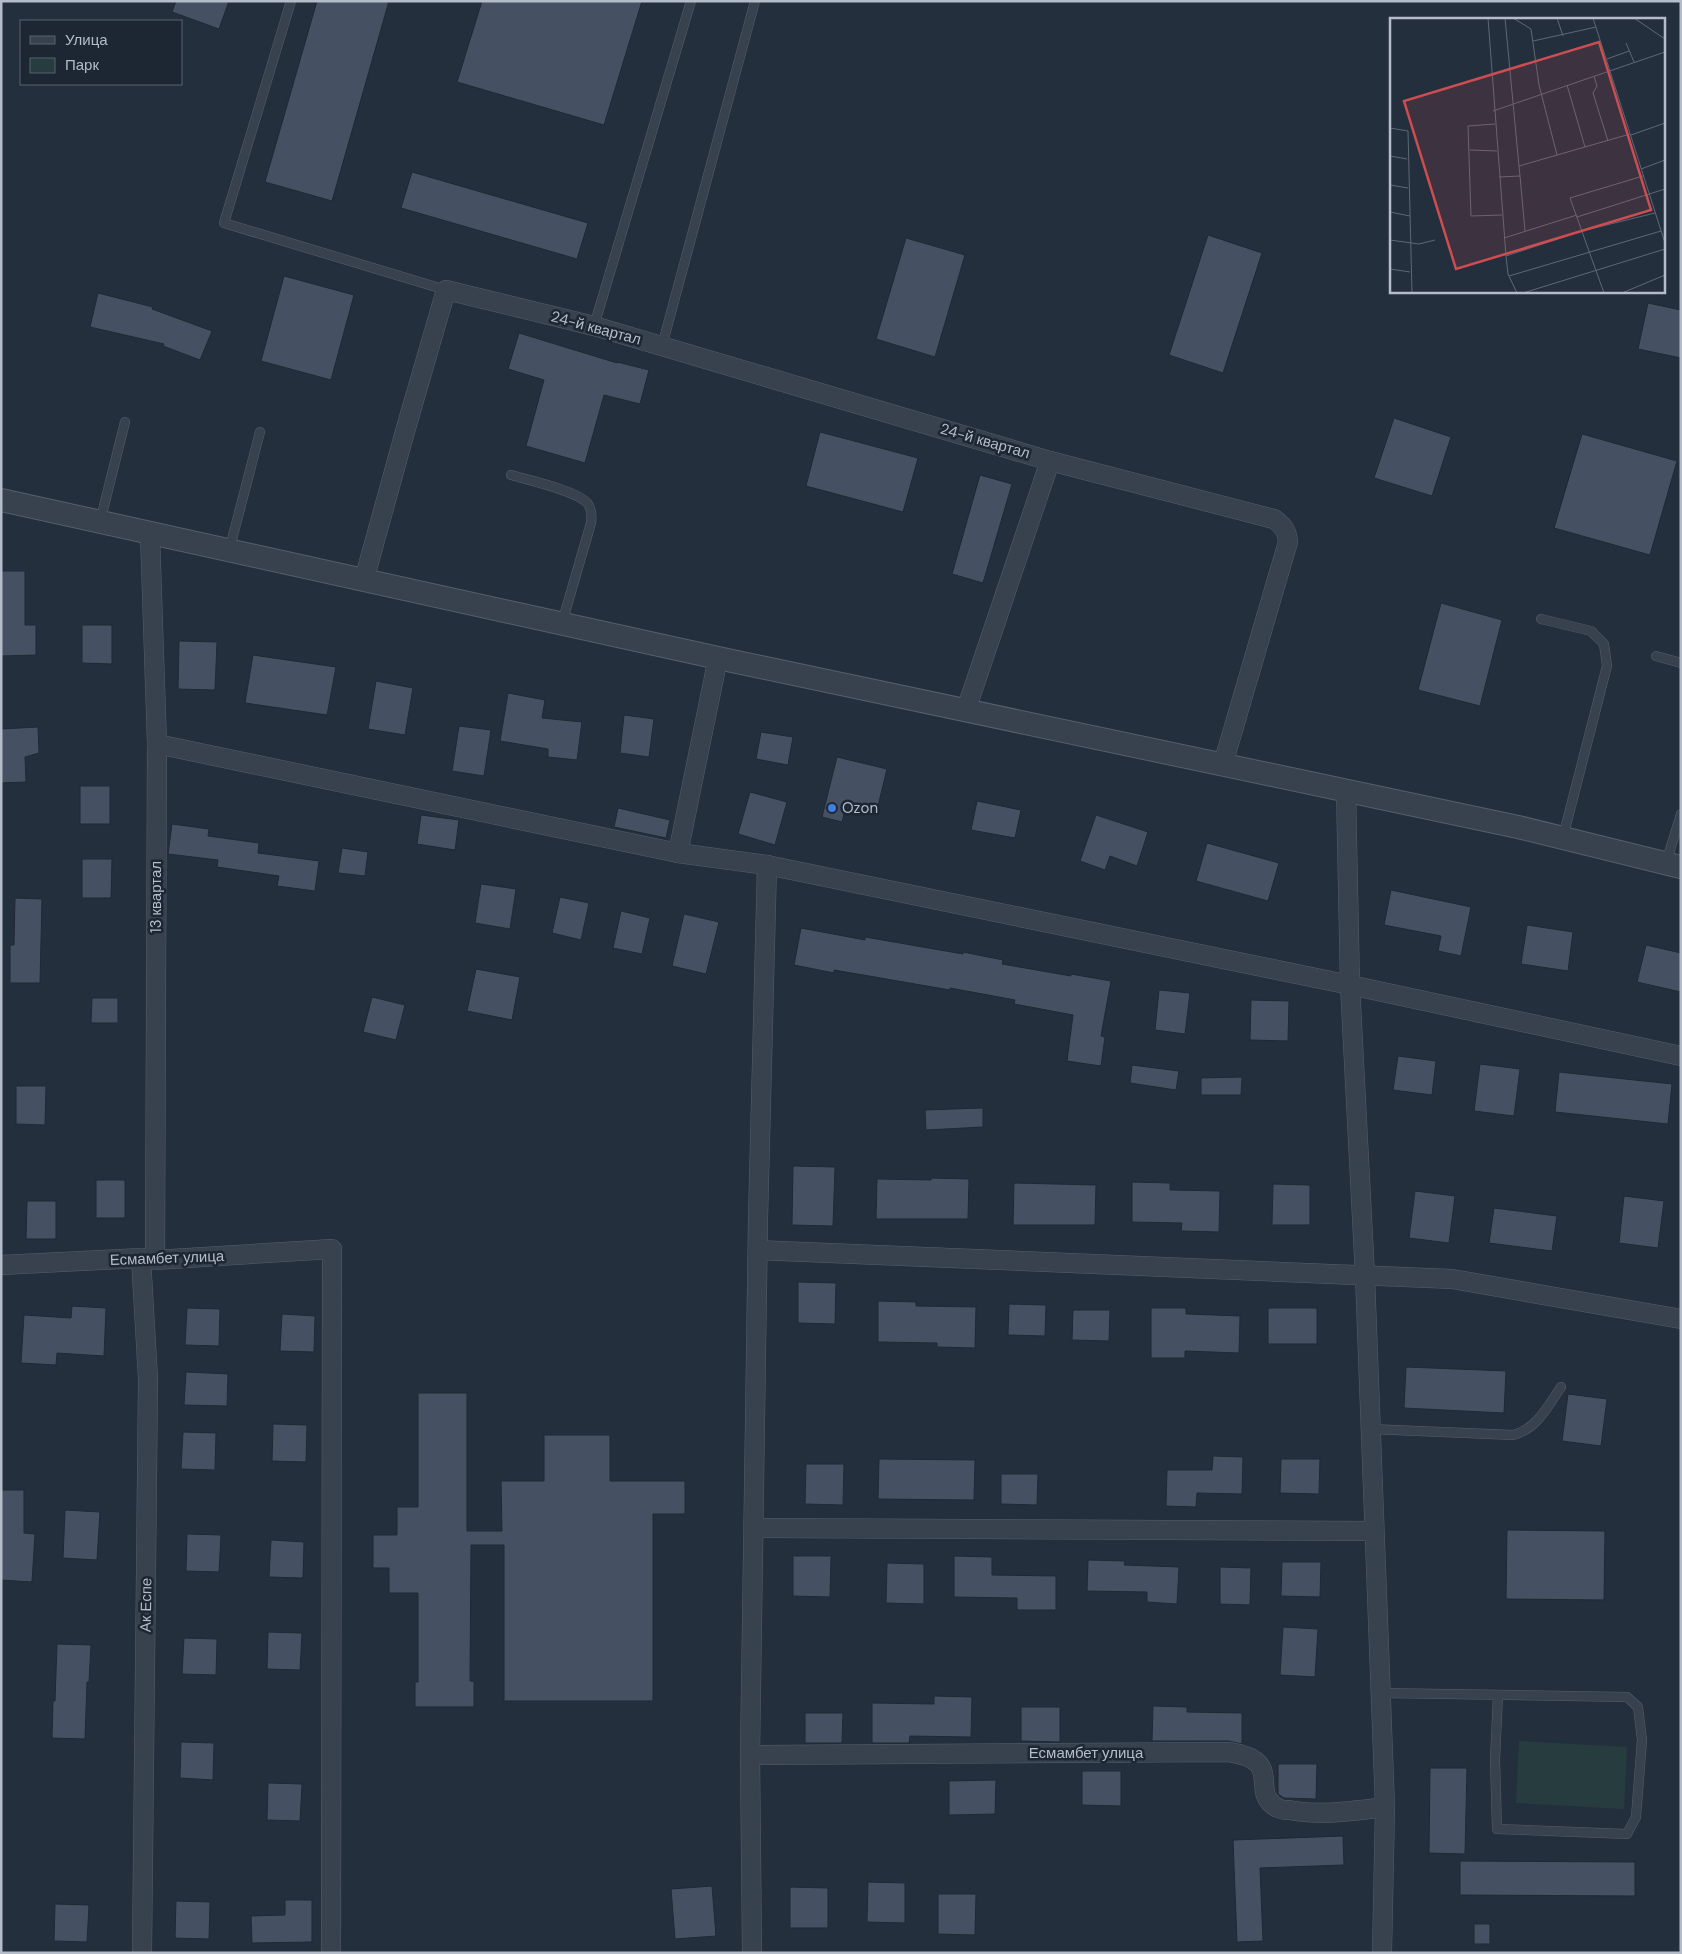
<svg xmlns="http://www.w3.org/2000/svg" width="1682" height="1954" viewBox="0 0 1682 1954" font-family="'DM Sans',sans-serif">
  <rect width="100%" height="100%" fill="#242f3e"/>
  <polygon fill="#263c3f" points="1519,1741 1627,1747 1624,1809 1516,1803"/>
  <g fill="#455162" stroke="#1f2835">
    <polygon points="176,1 229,1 219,29 172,12"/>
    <polygon points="317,1 389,1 332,201 265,182"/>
    <polygon points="482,1 642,1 604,125 457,82"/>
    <polygon points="412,172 588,223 577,259 401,208"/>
    <polygon points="1208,235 1262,253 1223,373 1169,355"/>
    <polygon points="906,238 965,255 935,357 876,339"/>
    <polygon points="284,276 354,295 331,380 261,361"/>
    <polygon points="98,293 153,307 152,309 212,331 200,360 163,346 164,344 90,327"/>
    <polygon points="1648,303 1681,310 1681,358 1638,349"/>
    <polygon points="519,333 617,363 617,362 649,370 640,404 604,395 585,463 526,446 544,380 508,369"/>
    <polygon points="1394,418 1451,437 1432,496 1374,478"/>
    <polygon points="820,432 918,458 903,512 806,486"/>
    <polygon points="1582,434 1677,461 1650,555 1554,528"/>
    <polygon points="980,475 1012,484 983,583 952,574"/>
    <polygon points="1,571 25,571 25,625 36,625 36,655 1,656"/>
    <polygon points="1441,603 1502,620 1480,706 1418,690"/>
    <polygon points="82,625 112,625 112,664 82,663"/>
    <polygon points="179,641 217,642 215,690 178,689"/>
    <polygon points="253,655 336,667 327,715 245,703"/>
    <polygon points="376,681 413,688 405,735 368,729"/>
    <polygon points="508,693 545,700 542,718 582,722 577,760 548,757 548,749 500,741"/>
    <polygon points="624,715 654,719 649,757 620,753"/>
    <polygon points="459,726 491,730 484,776 452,771"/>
    <polygon points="38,727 39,753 25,757 26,782 1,783 1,729"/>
    <polygon points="761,732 793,737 788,765 756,759"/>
    <polygon points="837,757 887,769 877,810 847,802 842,822 822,817"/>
    <rect x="80" y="786" width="30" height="38"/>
    <polygon points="750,792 787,802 775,845 738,834"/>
    <polygon points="977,801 1021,810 1015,838 971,830"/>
    <polygon points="618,808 670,820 666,838 614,827"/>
    <polygon points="421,815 459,820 455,850 417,844"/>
    <polygon points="1096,815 1148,832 1137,866 1110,856 1105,870 1080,861"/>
    <polygon points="172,824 209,829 208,836 259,843 258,853 319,861 315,891 277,886 279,876 217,867 218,860 168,854"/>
    <polygon points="1207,843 1279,863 1268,901 1196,881"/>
    <polygon points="342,848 368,852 365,876 338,873"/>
    <polygon points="82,859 112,859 111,898 82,898"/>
    <polygon points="481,884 516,889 510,929 475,923"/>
    <polygon points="1391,890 1471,907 1461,956 1438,951 1441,936 1384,925"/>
    <polygon points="560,897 589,903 581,940 552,933"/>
    <polygon points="15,898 42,899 40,983 10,983 10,945 14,945"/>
    <polygon points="621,911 650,918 642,954 613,948"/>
    <polygon points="684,914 719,922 706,974 672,966"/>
    <polygon points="1527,925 1573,932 1568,971 1521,964"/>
    <polygon points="801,928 865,940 865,937 963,954 963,952 1003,960 1002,964 1071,976 1071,974 1111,981 1101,1036 1105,1037 1101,1066 1067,1061 1073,1015 1014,1004 1015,1000 950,988 950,990 834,970 834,973 794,965"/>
    <polygon points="1646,945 1681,953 1681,992 1637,982"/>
    <polygon points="476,969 520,977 512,1020 467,1011"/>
    <polygon points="1159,990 1190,993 1185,1034 1155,1030"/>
    <polygon points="372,997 405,1005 396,1040 363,1032"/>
    <polygon points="92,998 118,998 118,1023 91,1023"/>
    <polygon points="1251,1000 1289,1001 1288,1041 1250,1040"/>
    <polygon points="1398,1056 1436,1061 1432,1095 1393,1090"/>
    <polygon points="1480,1064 1520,1069 1514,1116 1474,1111"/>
    <polygon points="1132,1065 1179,1071 1176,1090 1130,1083"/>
    <polygon points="1559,1072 1672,1084 1668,1124 1555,1112"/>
    <polygon points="1242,1077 1241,1095 1201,1095 1201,1078"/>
    <polygon points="16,1086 46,1086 45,1125 16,1124"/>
    <polygon points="983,1108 983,1127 926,1130 925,1110"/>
    <polygon points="793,1166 835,1167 833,1226 792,1225"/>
    <polygon points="931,1178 969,1179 968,1219 876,1219 877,1179 931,1180"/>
    <rect x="96" y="1180" width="29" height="38"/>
    <polygon points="1132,1182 1170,1183 1170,1190 1220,1191 1219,1232 1181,1231 1182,1223 1132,1222"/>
    <polygon points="1014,1183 1096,1185 1095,1225 1013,1225"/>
    <polygon points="1273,1184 1310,1185 1310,1225 1272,1225"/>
    <polygon points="1415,1191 1455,1196 1449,1243 1409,1238"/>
    <polygon points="1624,1196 1664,1201 1658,1248 1619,1243"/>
    <polygon points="27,1201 56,1201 56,1239 26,1239"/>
    <polygon points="1494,1208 1557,1216 1552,1251 1489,1243"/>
    <polygon points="798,1282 836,1283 835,1324 798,1323"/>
    <polygon points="878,1301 916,1302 916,1306 976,1307 975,1348 937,1347 937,1343 878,1342"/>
    <polygon points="1009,1304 1046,1305 1045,1336 1008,1335"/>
    <polygon points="72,1306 106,1308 104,1356 57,1353 56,1365 21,1363 24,1315 71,1318"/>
    <polygon points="187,1308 220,1309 219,1346 185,1345"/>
    <polygon points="1151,1308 1186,1308 1186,1314 1240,1316 1239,1353 1185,1351 1185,1358 1151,1358"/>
    <rect x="1268" y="1308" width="49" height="36"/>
    <polygon points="1073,1310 1110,1310 1109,1341 1072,1340"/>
    <polygon points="282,1314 315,1316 314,1352 280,1351"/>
    <polygon points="1406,1367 1506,1371 1504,1413 1404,1408"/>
    <polygon points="186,1372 228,1374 227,1406 184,1405"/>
    <polygon points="418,1393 467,1393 467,1531 502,1531 501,1481 544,1481 544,1435 610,1435 610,1481 685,1481 685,1514 653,1514 653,1701 504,1701 504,1545 471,1545 470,1681 474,1681 474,1707 415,1707 415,1682 418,1682 418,1593 389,1593 389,1568 373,1568 373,1535 397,1535 397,1507 418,1507"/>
    <polygon points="1568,1394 1607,1399 1601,1446 1562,1441"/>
    <polygon points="273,1424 307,1425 306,1462 272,1461"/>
    <polygon points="183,1432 216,1433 215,1470 181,1469"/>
    <polygon points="1213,1456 1243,1457 1242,1494 1197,1493 1196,1507 1166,1506 1167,1470 1212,1470"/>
    <polygon points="879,1459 975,1460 974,1500 878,1499"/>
    <polygon points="1281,1459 1320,1459 1319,1494 1280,1493"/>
    <polygon points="806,1464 844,1464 843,1505 805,1504"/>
    <polygon points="1001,1474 1038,1474 1037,1505 1001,1504"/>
    <polygon points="1,1490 24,1490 24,1533 35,1534 32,1582 1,1580"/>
    <polygon points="65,1510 100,1512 97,1560 63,1558"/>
    <polygon points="1507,1530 1605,1531 1604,1600 1506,1599"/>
    <polygon points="187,1534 221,1535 219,1572 186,1571"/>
    <polygon points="271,1540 304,1542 303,1578 269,1577"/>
    <polygon points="793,1556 831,1556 830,1597 793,1596"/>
    <polygon points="954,1556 992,1557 992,1575 1056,1576 1056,1610 1017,1610 1017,1598 954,1597"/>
    <polygon points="1088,1560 1125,1561 1124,1565 1179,1567 1177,1604 1147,1602 1147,1592 1087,1591"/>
    <polygon points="1282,1562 1321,1562 1320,1597 1281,1596"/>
    <polygon points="887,1563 924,1564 924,1604 886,1603"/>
    <polygon points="1220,1567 1251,1568 1250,1605 1220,1604"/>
    <polygon points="1283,1627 1318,1629 1315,1677 1280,1675"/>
    <polygon points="268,1632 302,1633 300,1670 267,1669"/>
    <polygon points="184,1638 217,1639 216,1675 182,1674"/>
    <polygon points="57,1644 91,1645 89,1682 87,1682 85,1739 52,1738 53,1701 55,1701"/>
    <polygon points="934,1696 972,1697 971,1737 910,1736 909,1743 872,1743 872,1703 934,1704"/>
    <polygon points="1153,1706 1187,1707 1187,1712 1242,1713 1242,1744 1229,1741 1152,1741"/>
    <polygon points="1021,1707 1060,1707 1060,1742 1021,1741"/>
    <polygon points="805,1713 843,1713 842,1743 805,1743"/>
    <polygon points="181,1742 214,1743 213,1780 180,1778"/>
    <polygon points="1278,1764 1317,1764 1316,1799 1284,1798 1278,1794"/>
    <polygon points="1430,1768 1467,1768 1465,1854 1429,1853"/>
    <polygon points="1082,1771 1121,1771 1121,1806 1082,1805"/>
    <polygon points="996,1780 995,1814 949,1815 949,1781"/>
    <polygon points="268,1783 302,1784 300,1821 267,1820"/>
    <polygon points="1343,1836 1344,1865 1260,1868 1263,1941 1237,1942 1233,1840"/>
    <polygon points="1460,1861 1635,1862 1635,1896 1460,1895"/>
    <polygon points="868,1882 905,1883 905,1923 867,1922"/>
    <polygon points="712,1886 716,1936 675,1939 671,1889"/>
    <polygon points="790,1887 828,1888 828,1928 790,1928"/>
    <polygon points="938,1894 976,1894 975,1935 938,1934"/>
    <polygon points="285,1900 312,1900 312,1942 252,1943 251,1916 285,1915"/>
    <polygon points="176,1901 210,1902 209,1939 175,1938"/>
    <polygon points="55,1904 89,1905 87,1942 54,1941"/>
    <rect x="1474" y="1924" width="16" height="20"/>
  </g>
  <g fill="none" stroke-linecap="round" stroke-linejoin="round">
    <g stroke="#565f6c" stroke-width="10">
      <g id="service">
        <polyline points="291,1 224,223 446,290"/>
        <polyline points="594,326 691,1"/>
        <polyline points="662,346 755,1"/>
        <path d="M511,475c17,5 68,16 77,29 4,6 4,12 3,19l-29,100"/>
        <polyline points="100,522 125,422"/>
        <polyline points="229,551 260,432"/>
        <polyline points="1541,619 1591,631 1604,644 1607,666 1563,837"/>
        <polyline points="1656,656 1681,663"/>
        <polyline points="1666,863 1681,814"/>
        <path d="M1370,1429l143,6c24,-6 35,-29 48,-48"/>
        <polyline points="1380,1693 1627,1697 1638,1707 1642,1740 1636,1817 1627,1834 1497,1829 1495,1760 1498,1695"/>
      </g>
    </g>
    <g stroke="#565f6c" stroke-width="20">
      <g id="minor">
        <polyline points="150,534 157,744 155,1260"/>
        <path d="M364,580l42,-152 40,-138 148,36 456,135 224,58c9,7 13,11 14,23l-65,222"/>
        <polyline points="718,658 678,853 767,865 758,1219 750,1755 752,1953"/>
        <polyline points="966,710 1050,461"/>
        <polyline points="157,744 678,853"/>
        <polyline points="1346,790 1350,985 1365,1276 1385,1807 1382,1953"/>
        <polyline points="767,865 1350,985 1681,1056"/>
        <polyline points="758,1250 1452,1279 1681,1319"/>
        <polyline points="141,1258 148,1379 142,1953"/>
        <polyline points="1,1265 141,1258 155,1260 332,1249 331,1953"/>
        <polyline points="754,1528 1373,1531"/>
        <path d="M750,1755l479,-3c58,9 18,40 49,56 3,2 8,2 11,2 32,6 64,1 96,-3"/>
      </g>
    </g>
    <g stroke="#565f6c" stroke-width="24">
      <polyline id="tertiary" points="1,500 718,658 1518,827 1681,867"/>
    </g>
    <use href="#service" stroke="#38414e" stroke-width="9"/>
    <use href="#minor" stroke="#38414e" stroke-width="19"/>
    <use href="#tertiary" stroke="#38414e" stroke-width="22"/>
  </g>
  <circle fill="#3f7fe0" stroke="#1d2633" stroke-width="2" cx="832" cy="808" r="5"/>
  <g text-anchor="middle" stroke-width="5" stroke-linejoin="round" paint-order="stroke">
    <g font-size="15" fill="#b4bcc9" stroke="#1d2633">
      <text transform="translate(596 328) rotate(15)" y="5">24-й квартал</text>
      <text transform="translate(985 441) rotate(16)" y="5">24-й квартал</text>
      <text transform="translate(156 897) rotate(-90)" y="5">13 квартал</text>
      <text transform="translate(167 1258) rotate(-2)" y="5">Есмамбет улица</text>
      <text transform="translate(146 1605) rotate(-89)" y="5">Ак Еспе</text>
      <text x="1086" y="1758">Есмамбет улица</text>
    </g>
    <g font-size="15" fill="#b4bcc9" stroke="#1d2633" text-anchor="start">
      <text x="842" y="813">Ozon</text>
    </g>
  </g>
  <g transform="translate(1390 18)">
    <rect width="275" height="275" fill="#242f3e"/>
    <path fill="none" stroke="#5e6776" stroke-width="1" d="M98,0l18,238 2,18 9,19M115,0l14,148M123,0l18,11 8,56 18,70M167,0l6,18M203,0l72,225M244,0l31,21M143,23l63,-14M236,25l8,19M217,41l22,-8M204,58l3,10 -4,7 15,48M177,67l18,62M103,93l172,-59M105,106l-27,2 3,90 31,-1M0,110l18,3 4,162M241,117l34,-12M80,132l27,1M0,138l17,3M251,151l24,-9M130,158l5,55M109,159l21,-1 -1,-10 111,-32M0,167l18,3M0,194l20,4M187,199l88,-28M114,220l73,-23M0,222l29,4 16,-4M116,238l76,-25 73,-18M0,251l20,3M119,258l152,-45M133,275l142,-44M214,275l-34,-95 73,-22M232,275l43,-18"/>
    <path fill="#ce4d50" fill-opacity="0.15" stroke="#ce4d50" stroke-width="2.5" d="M209,24l52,168 -195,59 -52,-168z"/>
    <rect width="275" height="275" fill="none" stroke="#b4bcc9" stroke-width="2.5"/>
  </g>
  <rect width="1682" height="1954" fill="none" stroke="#b4bcc9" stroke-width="5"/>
  <rect x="20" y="20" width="162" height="65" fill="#1d2633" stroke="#59626f"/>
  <rect x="30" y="36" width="25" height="8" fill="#38414e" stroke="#59626f"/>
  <text x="65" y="45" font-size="15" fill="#b4bcc9">Улица</text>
  <rect x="30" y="58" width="25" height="15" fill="#263c3f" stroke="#59626f"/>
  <text x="65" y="70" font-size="15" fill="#b4bcc9">Парк</text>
</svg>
